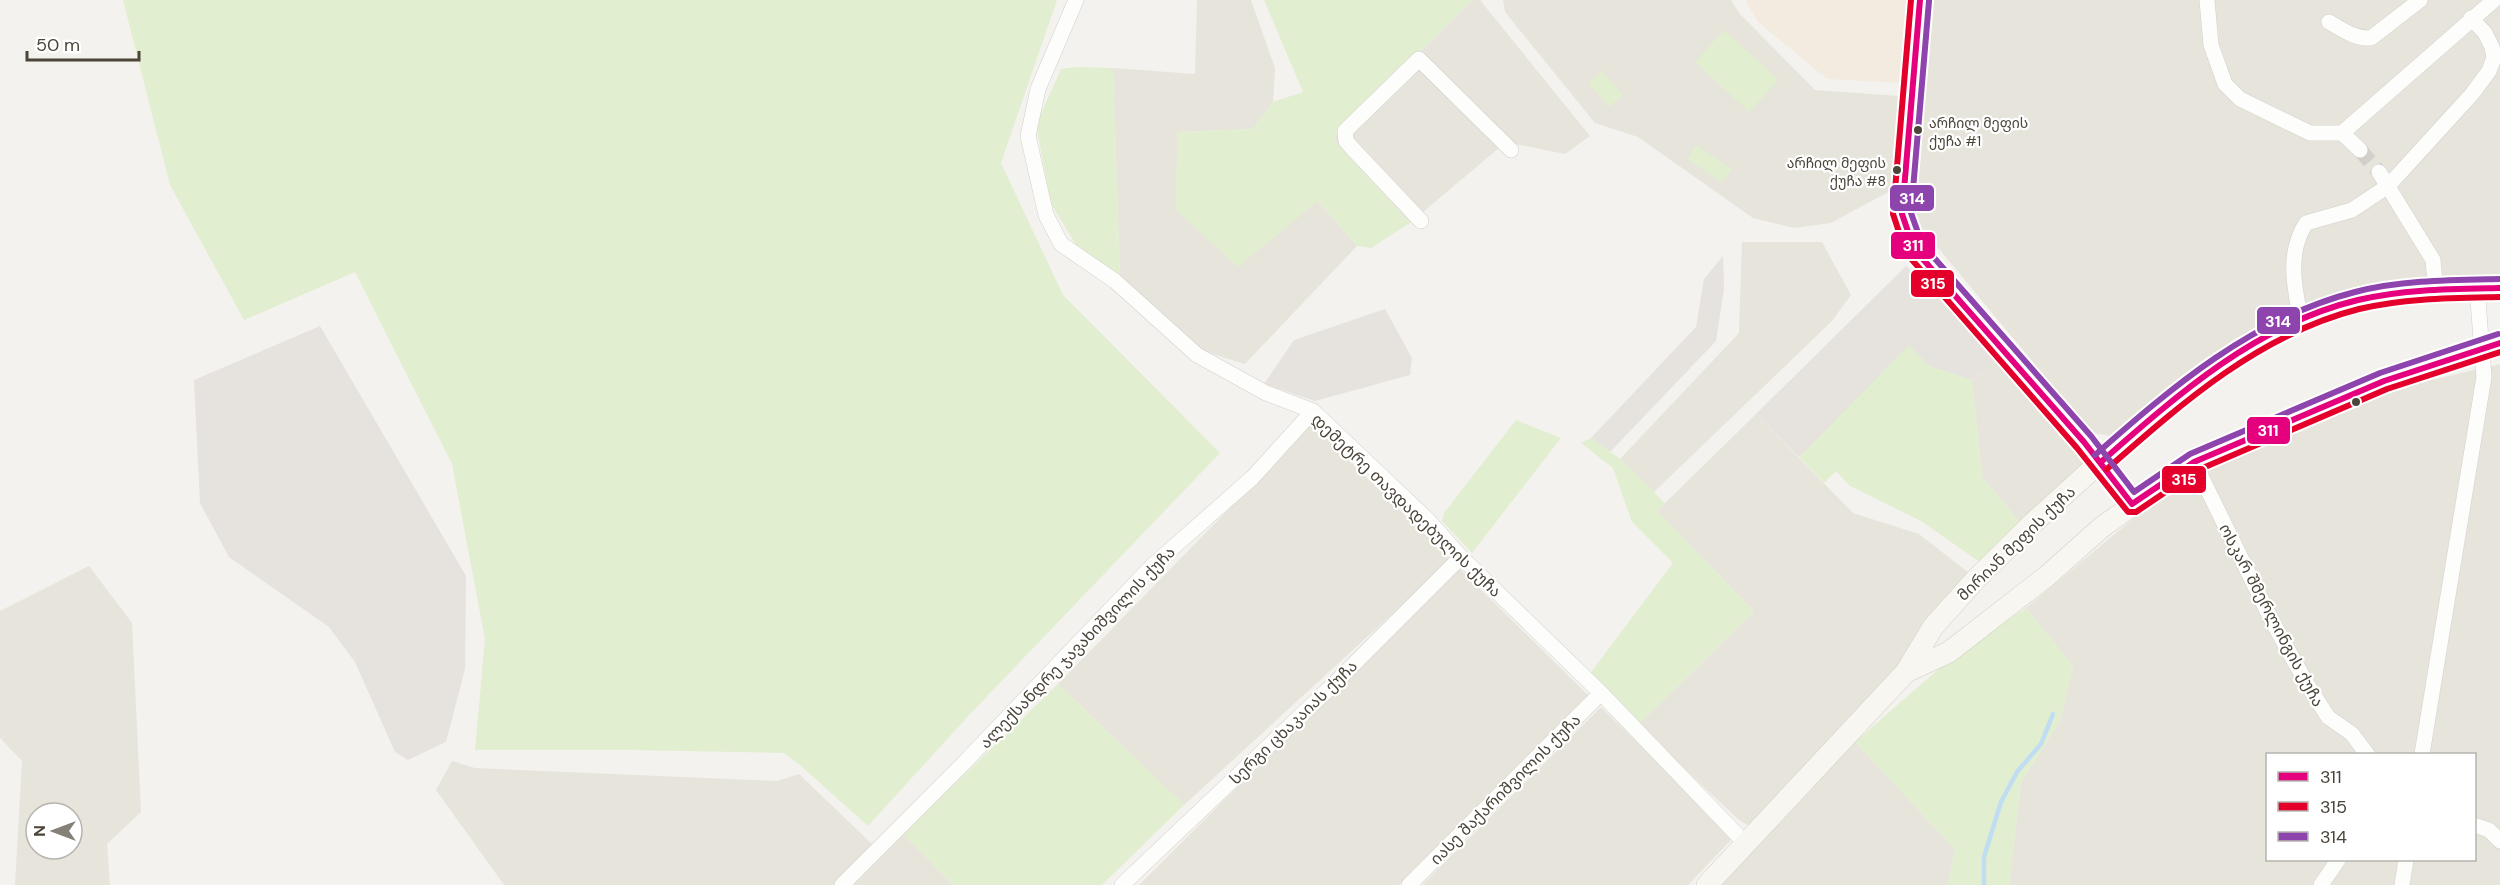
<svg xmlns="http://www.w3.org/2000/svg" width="2500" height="885" viewBox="0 0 2500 885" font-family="'DM Sans','Noto Sans Georgian',sans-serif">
  <rect width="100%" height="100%" fill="#f4f2ee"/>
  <g fill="#e7e4dc" fill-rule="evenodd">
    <polygon points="1197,0 1251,0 1275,68 1273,102 1253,129 1177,132 1318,201 1357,246 1245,364 1203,351 1120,280 1113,68 1195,74"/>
    <polygon points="1472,0 1480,0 1590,136 1565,154 1515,144 1499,148 1410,223 1333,139"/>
    <polygon points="1503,0 1731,0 1739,13 1815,90 1900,96 1903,100 1895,185 1892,190 1831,223 1794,228 1753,218 1638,137 1595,123 1505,12"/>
    <polygon points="1931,0 2500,0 2500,279 2296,314 2256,330 2112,436 2092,433 1915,220 1912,204"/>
    <polygon points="1742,242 1822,242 1851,295 1832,321 1654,492 1620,459 1739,333"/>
    <polygon points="1999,359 2086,462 2022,525 1982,477 1972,380"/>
    <path d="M2500,364v521h-491l12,-103 39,-61 13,-55 -47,-58 144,-120 205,-95zM2268,754h206v106h-206z"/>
    <polygon points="1756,414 1853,513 1919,534 1973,576 1886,684 1750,826 1740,821 1638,725 1754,611 1657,511"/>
    <polygon points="1312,424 1451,560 1184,805 1058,684"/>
    <path d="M89,566l43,57 9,189 -34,32 3,41h-95l7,-124 -22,-23v-127zM36,813h36v36h-36z"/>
    <polygon points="1458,567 1589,696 1399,885 1139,885"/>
    <polygon points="1601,707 1734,837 1688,885 1422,885"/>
    <polygon points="1855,742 1955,849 1948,885 1720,885"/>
    <polygon points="452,761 475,768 777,781 799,774 874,846 835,885 504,885 436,790"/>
    <polygon points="903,834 953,885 851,885"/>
  </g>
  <polygon fill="#f3ebdf" points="1745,0 1912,0 1904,79 1900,83 1827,79 1758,22"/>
  <g fill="#e6e2de">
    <polygon points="1723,256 1724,289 1716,341 1610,452 1591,438 1696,327 1704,279"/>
    <polygon points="1906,266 1999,359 1972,380 1929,366 1909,346 1799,457 1756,414"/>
    <polygon points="1385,309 1412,358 1410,375 1315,401 1264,384 1294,340"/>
    <polygon points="320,326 466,576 465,669 446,742 408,760 395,752 355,662 329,627 229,557 200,503 194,380"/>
  </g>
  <g fill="#e1eecf">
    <polygon points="123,0 1057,0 1001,163 1063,295 1220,453 971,713 868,826 800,765 784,753 631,750 475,750 485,639 452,464 355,272 244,320 170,185"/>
    <polygon points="1264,0 1472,0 1333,139 1410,223 1371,248 1357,246 1318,201 1238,267 1176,210 1177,132 1253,129 1273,102 1303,92"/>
    <polygon points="1724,30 1779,80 1749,112 1695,62"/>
    <polygon points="1078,67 1113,68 1120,280 1078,248 1051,204 1036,125 1061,69"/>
    <polygon points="1602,71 1623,95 1609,107 1588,83"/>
    <polygon points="1696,145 1732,169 1722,183 1687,159"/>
    <polygon points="1909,345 1929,366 1972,380 1982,477 2022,525 1984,565 1921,521 1850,486 1836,471 1824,483 1799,457"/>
    <polygon points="1516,420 1561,438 1472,553 1442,521 1444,513"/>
    <polygon points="1591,438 1620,459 1665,503 1657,511 1754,611 1638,725 1589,675 1673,563 1632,522 1613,468 1581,443"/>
    <polygon points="2026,608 2073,666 2060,721 2021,782 2009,885 1948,885 1955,849 1855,742 1942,666"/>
    <polygon points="1058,684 1184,805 1102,885 953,885 903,834"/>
  </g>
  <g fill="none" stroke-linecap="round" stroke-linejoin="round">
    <polyline stroke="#c0ddf1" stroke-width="4.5" points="1984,885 1984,857 2001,802 2017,772 2041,744 2053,714"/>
    <polyline stroke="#d2cfca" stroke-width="15" stroke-dasharray="15 8" stroke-linecap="butt" points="2360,150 2379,172"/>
    <g stroke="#d2d0cb" stroke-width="16">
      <g id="street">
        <polyline points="1076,0 1038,89 1028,136 1046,215 1061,244 1115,281 1197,355 1266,393 1313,411 1428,520 1461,557 1601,693 1746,844"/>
        <polyline points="2207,0 2211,45 2225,84 2240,99 2310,133 2342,133 2494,0"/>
        <path d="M2329,22c14,8 26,17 42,16l49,-38"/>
        <polyline points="2342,133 2360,150"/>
        <polyline points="2379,172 2433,260 2436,291"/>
        <polyline points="1421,221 1353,149 1346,141 1345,131 1419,59 1511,150"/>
        <path d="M2301,320c-7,-33 -14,-68 5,-97l46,-13 36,-24 84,-92 17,-23 5,-13 -2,-11 -7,-14 -14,-15"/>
        <polyline points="2194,462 2272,621 2307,684 2328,717 2352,734 2367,754"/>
        <polyline points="2422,754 2484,377 2477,288"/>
        <polyline points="2474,825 2489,830 2500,841"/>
        <polyline points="842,885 962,765 1152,566 1252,478 1313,411"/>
        <polyline points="1122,885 1335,683 1461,557"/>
        <polyline points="1409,885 1601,693"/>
        <polyline points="2321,885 2338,860"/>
        <polyline points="2402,885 2406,860"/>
      </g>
    </g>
    <g stroke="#d3cfc5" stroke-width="22">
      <g id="secondary">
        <polyline points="1920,0 1902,214 1914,249 2084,442 2132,504"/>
        <polyline points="1906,672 1949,652 2047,576 2102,527 2194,462 2384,381 2481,348 2500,343"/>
        <polyline points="1707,885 1906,672 1933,627 1976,579 2033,523 2132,433 2227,359 2287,325 2358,300 2429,291 2500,288"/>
      </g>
    </g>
    <use href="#street" stroke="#fdfdfc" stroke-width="15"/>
    <use href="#secondary" stroke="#f7f6f1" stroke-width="21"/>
    <g stroke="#fff" stroke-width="10">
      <g id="bus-1">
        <polyline points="1920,0 1902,214 1914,249 2084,442 2132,504 2194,462 2384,381 2500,343"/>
        <path d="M2101,462c76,-67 156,-138 257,-162 46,-11 95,-11 142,-12"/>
      </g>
    </g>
    <g stroke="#fff" stroke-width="10">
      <g id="bus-2">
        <polyline points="1911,0 1893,214 1906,253 2077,448 2128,512 2136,512 2198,470 2387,389 2500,352"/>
        <path d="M2107,469c75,-66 153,-135 252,-160 46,-11 94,-11 141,-12"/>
      </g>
    </g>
    <g stroke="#fff" stroke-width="10">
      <g id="bus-3">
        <polyline points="1929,1 1911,213 1922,244 2091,436 2134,492 2190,454 2380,373 2498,334"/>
        <path d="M2095,455c77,-68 158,-137 260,-163 46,-12 97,-12 145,-13"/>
      </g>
    </g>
    <use href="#bus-1" stroke="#e5007d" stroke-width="6"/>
    <use href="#bus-2" stroke="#e4002b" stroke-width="6"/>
    <use href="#bus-3" stroke="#8e44ad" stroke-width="6"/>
  </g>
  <g fill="#4b4439" stroke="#fff" stroke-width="2">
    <circle cx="1918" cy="130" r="5"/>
    <circle cx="1897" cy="170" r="5"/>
    <circle cx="2356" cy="402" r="5"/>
  </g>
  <g text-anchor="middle" stroke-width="4.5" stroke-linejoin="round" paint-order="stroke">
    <g font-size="14" fill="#4b4439" stroke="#fff" text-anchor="start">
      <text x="1929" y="128">არჩილ მეფის<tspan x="1929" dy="18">ქუჩა #1</tspan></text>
      <text x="1886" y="168" text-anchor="end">არჩილ მეფის<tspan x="1886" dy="18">ქუჩა #8</tspan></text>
    </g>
    <g font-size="16" fill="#4b4439" stroke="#fff">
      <text transform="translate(1407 505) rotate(44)" y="6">დემეტრე თავდადებულის ქუჩა</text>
      <text transform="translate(2016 543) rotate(-44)" y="6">მირიან მეფის ქუჩა</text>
      <text transform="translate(2272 615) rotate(62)" y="6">ოსკარ შმერლინგის ქუჩა</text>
      <text transform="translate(1077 647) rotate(-46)" y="6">ალექსანდრე ჯავახიშვილის ქუჩა</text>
      <text transform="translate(1293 722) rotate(-44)" y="6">სერგი ცხაკაიას ქუჩა</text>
      <text transform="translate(1505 789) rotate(-45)" y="6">იასე შაქარიშვილის ქუჩა</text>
    </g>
  </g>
  <g stroke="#fff" stroke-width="2">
    <rect x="1889" y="184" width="46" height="28" rx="6" fill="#8e44ad"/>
    <rect x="1890" y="231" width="46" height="29" rx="6" fill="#e5007d"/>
    <rect x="1910" y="269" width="45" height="29" rx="6" fill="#e4002b"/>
    <rect x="2256" y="306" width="45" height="29" rx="6" fill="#8e44ad"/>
    <rect x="2246" y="416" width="45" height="29" rx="6" fill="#e5007d"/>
    <rect x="2161" y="465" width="46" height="29" rx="6" fill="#e4002b"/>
  </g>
  <g font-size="16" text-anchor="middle" font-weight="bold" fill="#fff">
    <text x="1912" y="204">314</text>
    <text x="1913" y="251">311</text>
    <text x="1933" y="289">315</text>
    <text x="2278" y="327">314</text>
    <text x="2268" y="436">311</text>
    <text x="2184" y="485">315</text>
  </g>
  <rect x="2266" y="753" width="210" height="108" fill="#ffffff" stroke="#b7b4b0" stroke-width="1.5"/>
  <rect x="2278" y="772" width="30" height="9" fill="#e5007d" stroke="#b7b4b0" stroke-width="1.5"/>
  <text x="2320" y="783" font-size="18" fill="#4b4439">311</text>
  <rect x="2278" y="802" width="30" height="9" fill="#e4002b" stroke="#b7b4b0" stroke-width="1.5"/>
  <text x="2320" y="813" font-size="18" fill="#4b4439">315</text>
  <rect x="2278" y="832" width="30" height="9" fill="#8e44ad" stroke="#b7b4b0" stroke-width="1.5"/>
  <text x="2320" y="843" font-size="18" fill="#4b4439">314</text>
  <g transform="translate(54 831) rotate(270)"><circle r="28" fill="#ffffff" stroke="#b7b4b0" stroke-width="1.5"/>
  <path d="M0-4.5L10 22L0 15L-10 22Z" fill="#868178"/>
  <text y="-9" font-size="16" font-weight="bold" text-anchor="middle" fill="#4b4439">N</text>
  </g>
  <path d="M27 51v9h112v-9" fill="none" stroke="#4b4439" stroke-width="3"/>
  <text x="36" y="51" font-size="18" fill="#4b4439" stroke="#ffffff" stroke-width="4.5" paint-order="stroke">50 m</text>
</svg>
